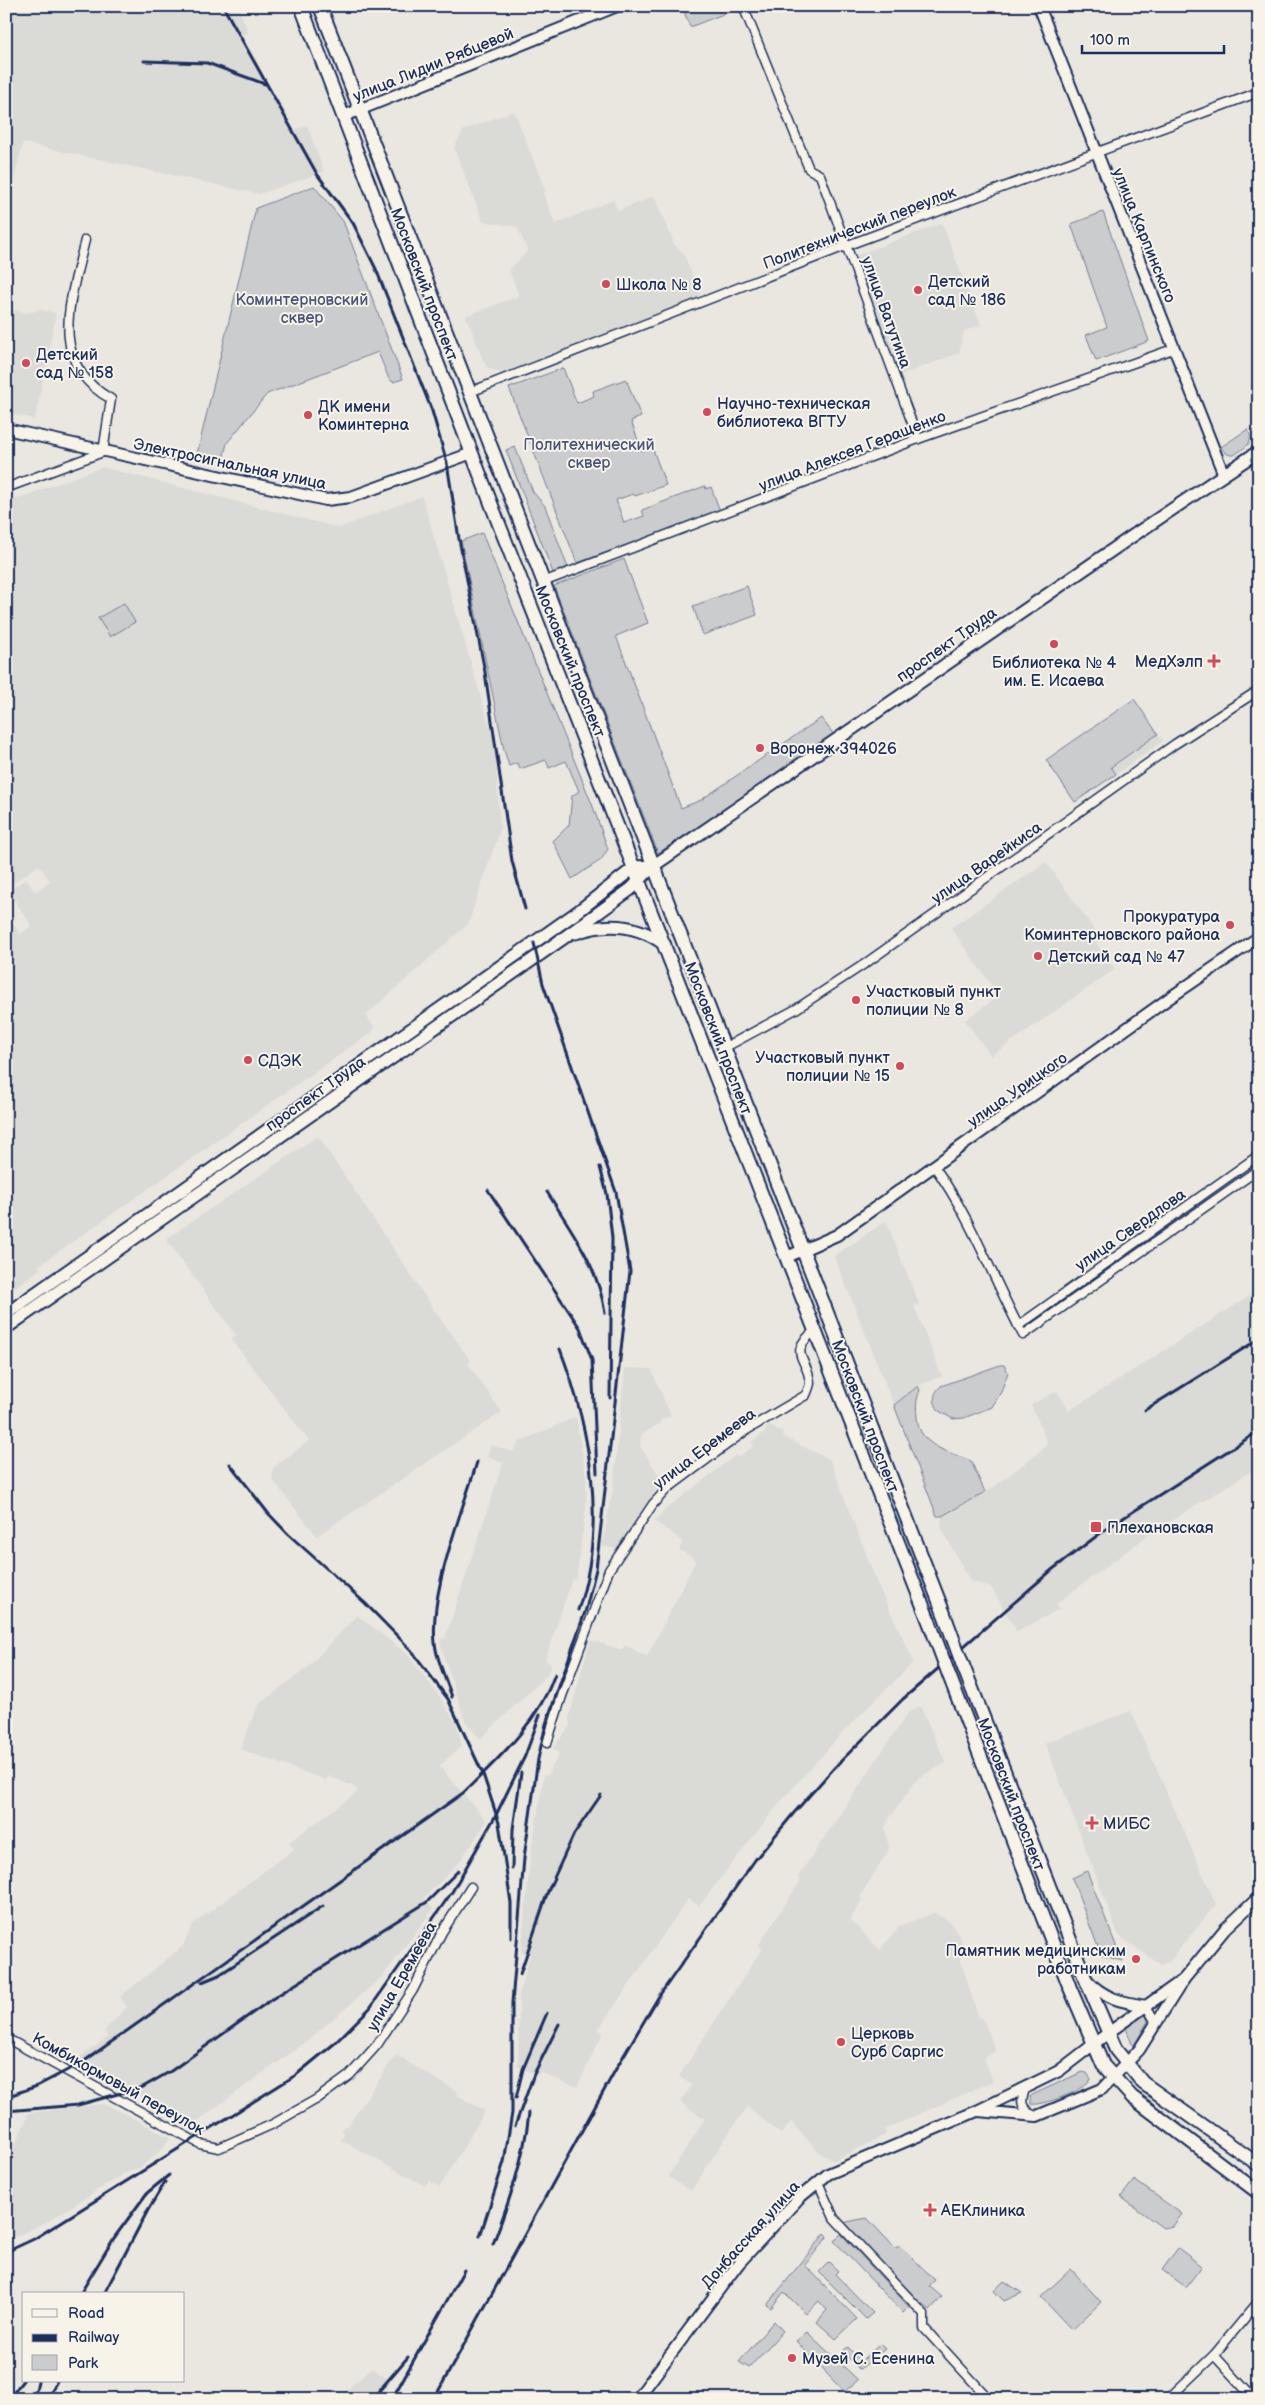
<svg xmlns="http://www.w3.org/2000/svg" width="1265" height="2405" viewBox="0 0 1265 2405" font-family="'Balsamiq Sans',sans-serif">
  <rect width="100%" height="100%" fill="#eae7e0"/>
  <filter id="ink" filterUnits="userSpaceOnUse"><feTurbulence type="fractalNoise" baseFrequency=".02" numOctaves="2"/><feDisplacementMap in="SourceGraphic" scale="10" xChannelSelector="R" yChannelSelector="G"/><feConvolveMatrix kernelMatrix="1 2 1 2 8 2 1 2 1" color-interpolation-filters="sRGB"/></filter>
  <g filter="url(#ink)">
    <g fill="#dadad6">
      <polygon points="6,6 238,6 248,32 242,35 294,130 307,125 324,172 259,194 23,143 6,212"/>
      <polygon points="514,111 546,192 543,193 555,224 613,200 618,211 654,196 674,244 683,253 700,293 699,297 503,374 486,367 466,316 519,296 509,270 528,251 517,227 483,221 454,148 464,130"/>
      <polygon points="942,223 981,325 964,331 959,353 900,375 855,256"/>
      <polygon points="6,309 26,313 41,310 56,313 35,419 6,413"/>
      <polygon points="102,467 339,528 422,496 495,746 500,830 468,924 366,1015 375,1028 372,1032 38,1266 41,1268 6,1294 6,914 20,934 32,926 8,891 26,879 35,892 50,881 39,865 6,888 6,503"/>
      <polygon points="1158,734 1163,741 1116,774 1111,767"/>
      <polygon points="1046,862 1101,939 1096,943 1115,969 991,1056 965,1020 996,998 991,991 994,989 951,928"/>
      <polygon points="318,1136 432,1307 471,1361 468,1364 502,1412 317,1536 272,1479 273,1468 309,1441 231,1339 236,1335 166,1239"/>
      <polygon points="886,1221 919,1304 914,1306 942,1376 918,1386 894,1405 834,1256"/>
      <polygon points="1259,1282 1259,1466 1147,1536 1057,1603 1059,1609 1017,1632 991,1587 970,1581 941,1527 942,1516 994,1487 1044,1448 1047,1442 1031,1405 1057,1391 1069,1411 1256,1292"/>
      <polygon points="625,1368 651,1369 671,1416 660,1420 659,1424 641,1435 640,1446 661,1479 661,1486 653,1494 617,1549 602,1546 613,1488"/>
      <polygon points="576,1417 586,1476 586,1506 576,1580 572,1579 545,1660 552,1665 546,1676 480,1739 465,1721 440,1643 442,1638 445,1639 503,1463 487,1457 491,1445 513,1452 519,1442"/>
      <polygon points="768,1425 783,1432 782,1436 830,1460 877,1583 914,1662 845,1730 780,1802 699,1906 688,1899 598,2030 603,2033 577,2087 540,2072 538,2076 518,2066 519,1995 530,1955 521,1952 531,1853 544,1775 549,1775 551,1767 558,1759 558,1752 553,1748 570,1726 569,1718 590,1640 622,1650 625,1645 647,1657 696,1560 679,1549 683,1542 655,1521 666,1509 736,1455 738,1457 754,1446 751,1442 765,1432"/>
      <polygon points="357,1615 407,1654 440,1697 457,1725 462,1746 439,1766 487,1821 460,1861 424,1898 433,1909 383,1976 307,2041 192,2125 77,2059 108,2037 104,2031 127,2007 120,1997 183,1946 193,1924 294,1849 289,1842 358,1792 353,1786 328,1776 326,1780 240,1749 258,1705 308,1667"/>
      <polygon points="920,1706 946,1763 918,1778 888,1820 885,1827 889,1849 861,1895 861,1902 850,1920 880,1950 899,1926 934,1913 949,1921 960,1937 966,1951 959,1955 978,2016 983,2019 996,2051 984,2058 993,2081 886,2129 885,2135 833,2161 819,2152 791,2122 781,2134 748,2107 738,2119 691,2191 668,2177 705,2119 680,2102 692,2085 679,2076 762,1949 758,1946 801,1880 798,1877 908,1713"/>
      <polygon points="1131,1711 1216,1904 1169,1962 1161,1965 1119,1936 1045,1743"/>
      <polygon points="396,2055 458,2092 457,2095 485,2111 440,2187 429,2180 425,2186 341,2140 345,2133 342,2131 344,2126 347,2127"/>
      <polygon points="102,2104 112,2107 170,2138 162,2149 141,2167 123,2174 45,2223 6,2241 6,2161 8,2162 29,2113"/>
      <polygon points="372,2368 391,2381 378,2399 337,2399"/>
    </g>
    <g fill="#cbcccd" stroke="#737e96">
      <polygon points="682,6 744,6 690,27"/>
      <polygon points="314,186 343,221 403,379 393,382 389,379 378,352 267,394 227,443 223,460 197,454 256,208"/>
      <polygon points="1103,212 1149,341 1096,361 1086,335 1107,327 1071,224"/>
      <polygon points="563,368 577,403 594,396 593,391 626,379 641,417 631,421 642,451 652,447 666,485 635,496 633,494 616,500 624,523 644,516 642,510 705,486 706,489 711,487 720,511 577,563 509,388"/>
      <path d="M1248,429c7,15 -3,18 -14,26 -6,1 -10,-3 -13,-8z"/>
      <polygon points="515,447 533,492 545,506 568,568 553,573 506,450"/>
      <polygon points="482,533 592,804 608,849 601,860 572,879 553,841 569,825 572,796 579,791 566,761 549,768 546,760 520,769 517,763 509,766 504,750 461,541"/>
      <polygon points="624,559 648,623 616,636 681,808 701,800 821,718 835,736 658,853 554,586"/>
      <polygon points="747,586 757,615 703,635 693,606"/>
      <polygon points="124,603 135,622 110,637 98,618"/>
      <polygon points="1134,699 1158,734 1111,767 1116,774 1075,802 1046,760"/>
      <path d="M1000,1365h4l4,7 -7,20 -9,15 -28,11 -11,1 -14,-8c-6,-9 -7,-17 2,-25z"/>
      <path d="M918,1386l2,4c-4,10 -4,16 -3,27 2,30 31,34 54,44l14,31 -43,24h-5l-43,-111z"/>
      <polygon points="1087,1871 1122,1961 1101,1955 1072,1878"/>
      <polygon points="1145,2014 1148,2021 1133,2047 1126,2028"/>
      <path d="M1082,2072l5,1 4,6c-2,10 -50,28 -60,25l-1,-7 2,-2z"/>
      <polygon points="1134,2180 1182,2214 1173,2226 1163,2228 1121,2197"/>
      <polygon points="867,2218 895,2248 900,2246 935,2280 929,2286 942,2297 930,2310 915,2298 842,2223"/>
      <polygon points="825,2233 828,2236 805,2265 857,2319 836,2339 817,2322 827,2310 819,2301 806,2314 784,2292 771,2308 767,2305"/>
      <polygon points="841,2234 909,2307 903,2313 834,2241"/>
      <polygon points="1178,2248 1202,2266 1186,2287 1162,2270"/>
      <polygon points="829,2262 838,2271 835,2274 873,2313 866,2319 819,2272"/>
      <polygon points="1071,2269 1101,2302 1072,2330 1041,2297"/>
      <polygon points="1004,2281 1022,2293 1004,2301 994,2291"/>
      <polygon points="774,2321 783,2331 749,2368 739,2362"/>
      <polygon points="807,2332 858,2380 844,2392 796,2341"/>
      <polygon points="880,2344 885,2349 859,2370 843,2351 848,2347 861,2362"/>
    </g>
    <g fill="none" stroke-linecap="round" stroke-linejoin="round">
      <g stroke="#1b2f5e" stroke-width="11">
        <g id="minor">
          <polyline points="743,6 809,169 820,175 918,439"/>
          <polyline points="470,392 848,245 1259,92"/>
          <path d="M6,488l97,-36 8,-53c-65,-36 -40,-100 -26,-159"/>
          <polyline points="543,582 918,439 1173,349"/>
          <polyline points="724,1048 796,1009 866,963 1175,744 1259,690"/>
          <path d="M934,1166c38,53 59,113 89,169l236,-166"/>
          <polyline points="1018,1326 1259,1155"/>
          <path d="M547,1743l15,-47 47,-126 44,-66 14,-15 78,-58 61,-36c1,-3 4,-9 4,-12 -1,-24 -25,-30 6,-53"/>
          <polyline points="1146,2006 1154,2019 1155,2027"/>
          <polyline points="6,2038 200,2144 219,2148 273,2124 317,2099 350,2075 377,2045 413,1990 442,1932 471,1887"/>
          <path d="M1026,2088c-6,12 -6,20 7,26"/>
          <polyline points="818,2182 834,2218 924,2314 924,2328 989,2399"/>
          <polyline points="1214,2355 1254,2399"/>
          <polyline points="1168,2399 1214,2355 1259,2301"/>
        </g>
      </g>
      <g stroke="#1b2f5e" stroke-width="14">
        <g id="tertiary">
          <polyline points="1039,6 1224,475"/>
          <polyline points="344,116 617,6"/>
          <polyline points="6,429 326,500 351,497 472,453"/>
          <polyline points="787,1257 837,1235 1168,999 1259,937"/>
          <path d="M1087,1980c17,19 36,22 59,26"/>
          <polyline points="978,2111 1037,2116 1102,2089 1139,2050 1184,1979 1225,1929 1259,1897"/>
          <polyline points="637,2399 739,2263 799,2198 828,2174 977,2111 1059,2071 1108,2033 1184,1979"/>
        </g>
      </g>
      <g stroke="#1b2f5e" stroke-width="15">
        <g id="secondary">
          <path d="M576,933c31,-11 62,-9 89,12"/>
          <polyline points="6,1314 576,913 635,867 653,866"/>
          <polyline points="6,1328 565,937 631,889 653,866 1134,535 1259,451"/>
        </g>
      </g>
      <g stroke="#1b2f5e" stroke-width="16">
        <g id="primary">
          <polyline points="301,6 497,519 930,1624"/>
          <polyline points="320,6 944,1614"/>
          <polyline points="962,1663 1085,1978 1116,2050 1143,2083 1259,2165"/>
          <polyline points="949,1675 1070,1988 1103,2065 1132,2097 1259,2193"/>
        </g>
      </g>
      <use href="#minor" stroke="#f7f3e8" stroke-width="8"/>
      <use href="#tertiary" stroke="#f7f3e8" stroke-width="10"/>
      <use href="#secondary" stroke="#f7f3e8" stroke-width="11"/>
      <use href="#primary" stroke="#f7f3e8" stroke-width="12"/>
      <g stroke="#1b2f5e" stroke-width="3">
        <polyline points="223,6 317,174 353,223 376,269 432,411 447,463 459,539 485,672 512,861 525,909"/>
        <polyline points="144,61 207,63 265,84"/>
        <polyline points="600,1167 607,1194 612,1238 610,1398"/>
        <polyline points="488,1190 580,1328 592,1360 597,1473"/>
        <path d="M547,1192c25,39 51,74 58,121"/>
        <path d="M560,1349c31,81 47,177 18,261"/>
        <polyline points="1145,1410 1259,1339"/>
        <polyline points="230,1464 268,1513 288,1534 365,1603 411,1650 448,1699 483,1774 499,1823 511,1903 511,1938"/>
        <path d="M452,1697c-5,-14 -11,-28 -15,-43 -13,-51 25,-141 40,-192"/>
        <polyline points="512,1868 513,1829 521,1773"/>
        <polyline points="520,1974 548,1891 574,1834 601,1795"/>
        <polyline points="202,1982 219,1975 323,1906"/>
        <path d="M6,2097l31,-11 46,-24 380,-269c36,-35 75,-70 92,-119"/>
        <polyline points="516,2098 523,2069 547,2013"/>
        <polyline points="6,2111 78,2105 143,2087 171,2071 272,1999 427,1902 458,1871"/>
        <polyline points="515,2126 534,2074 559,2024"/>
        <polyline points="480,2236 504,2162 512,2113 512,2003 524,1858 538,1759 546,1724 586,1609 596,1569 630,1271 616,1192 543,984 534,943"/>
        <path d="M493,2244c16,-42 31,-85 36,-131"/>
        <polyline points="6,2252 34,2239 296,2075 335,2043 370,2008 452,1892 496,1815 525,1756 540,1715"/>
        <polyline points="80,2294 114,2238 147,2193 169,2175"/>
        <polyline points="104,2294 148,2210 165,2182"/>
        <polyline points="9,2399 24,2379"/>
        <polyline points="34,2399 38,2381"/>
        <polyline points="47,2399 57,2381"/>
        <polyline points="372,2399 408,2357"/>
        <polyline points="392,2399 464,2270"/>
        <polyline points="434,2399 617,2067 659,1996 755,1860 793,1814 835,1767 903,1699 1053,1569 1106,1529 1259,1431"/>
      </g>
      <g stroke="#1b2f5e" stroke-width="16" stroke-linecap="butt">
        <g id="primary-bridge">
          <polyline points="944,1614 962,1663"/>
          <polyline points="930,1624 949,1675"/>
        </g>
      </g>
      <use href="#primary-bridge" stroke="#f7f3e8" stroke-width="12"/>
    </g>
  </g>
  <g fill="#d1495b" stroke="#f7f3e8" stroke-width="2">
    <circle cx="606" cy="284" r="5"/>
    <circle cx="918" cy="290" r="5"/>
    <circle cx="26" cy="363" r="5"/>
    <circle cx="707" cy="412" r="5"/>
    <circle cx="308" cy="415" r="5"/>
    <circle cx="1054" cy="644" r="5"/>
    <path d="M1211.5 653.5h5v5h5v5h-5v5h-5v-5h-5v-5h5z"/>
    <circle cx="760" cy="748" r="5"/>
    <circle cx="1230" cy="925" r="5"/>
    <circle cx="1038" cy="956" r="5"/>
    <circle cx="856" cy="1000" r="5"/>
    <circle cx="248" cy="1060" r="5"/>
    <circle cx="900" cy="1066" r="5"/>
    <rect x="1090" y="1521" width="12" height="12" rx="2.5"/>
    <path d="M1089.5 1815.5h5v5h5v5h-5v5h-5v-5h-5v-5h5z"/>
    <circle cx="1136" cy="1959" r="5"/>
    <circle cx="841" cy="2042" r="5"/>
    <path d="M927.5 2202.5h5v5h5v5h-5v5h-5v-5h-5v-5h5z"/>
    <circle cx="792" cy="2358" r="5"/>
  </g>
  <g text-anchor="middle" stroke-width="4" stroke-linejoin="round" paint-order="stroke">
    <g font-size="16" fill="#1b2f5e" stroke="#f7f3e8">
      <text transform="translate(433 64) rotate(-22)" y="6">улица Лидии Рябцевой</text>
      <text transform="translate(859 227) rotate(-21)" y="6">Политехнический переулок</text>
      <text transform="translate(1145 235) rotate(68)" y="6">улица Карпинского</text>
      <text transform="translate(425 284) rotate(69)" y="6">Московский проспект</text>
      <text transform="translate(887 312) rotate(70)" y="6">улица Ватутина</text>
      <text transform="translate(852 450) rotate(-21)" y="6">улица Алексея Геращенко</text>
      <text transform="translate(230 463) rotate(12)" y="6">Электросигнальная улица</text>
      <text transform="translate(946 644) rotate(-35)" y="6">проспект Труда</text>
      <text transform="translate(571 661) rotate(68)" y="6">Московский проспект</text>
      <text transform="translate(986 862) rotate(-35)" y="6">улица Варейкиса</text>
      <text transform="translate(719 1038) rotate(69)" y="6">Московский проспект</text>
      <text transform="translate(1017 1089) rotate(-35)" y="6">улица Урицкого</text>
      <text transform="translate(315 1093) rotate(-35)" y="6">проспект Труда</text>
      <text transform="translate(1130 1229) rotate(-35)" y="6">улица Свердлова</text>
      <text transform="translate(866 1416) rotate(69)" y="6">Московский проспект</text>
      <text transform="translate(704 1448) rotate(-37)" y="6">улица Еремеева</text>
      <text transform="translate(1012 1794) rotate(69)" y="6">Московский проспект</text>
      <text transform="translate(401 1976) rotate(-60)" y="6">улица Еремеева</text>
      <text transform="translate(119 2083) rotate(29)" y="6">Комбикормовый переулок</text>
      <text transform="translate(750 2234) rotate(-48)" y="6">Донбасская улица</text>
    </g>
    <g font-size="16" fill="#1b2f5e" stroke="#f7f3e8" text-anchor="start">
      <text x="928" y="287">Детский<tspan x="928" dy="18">сад № 186</tspan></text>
      <text x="616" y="290">Школа № 8</text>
      <text x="36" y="360">Детский<tspan x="36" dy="18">сад № 158</tspan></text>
      <text x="717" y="409">Научно-техническая<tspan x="717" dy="18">библиотека ВГТУ</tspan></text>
      <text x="318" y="412">ДК имени<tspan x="318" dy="18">Коминтерна</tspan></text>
      <text x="1203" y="667" text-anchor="end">МедХэлп</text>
      <text x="1054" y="668" text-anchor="middle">Библиотека № 4<tspan x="1054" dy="18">им. Е. Исаева</tspan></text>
      <text x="770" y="754">Воронеж 394026</text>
      <text x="1220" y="922" text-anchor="end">Прокуратура<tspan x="1220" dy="18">Коминтерновского района</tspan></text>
      <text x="1048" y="962">Детский сад № 47</text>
      <text x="866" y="997">Участковый пункт<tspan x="866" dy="18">полиции № 8</tspan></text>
      <text x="890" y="1063" text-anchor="end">Участковый пункт<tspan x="890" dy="18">полиции № 15</tspan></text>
      <text x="258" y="1066">СДЭК</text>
      <text x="1107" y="1533">Плехановская</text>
      <text x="1103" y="1829">МИБС</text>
      <text x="1126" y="1956" text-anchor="end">Памятник медицинским<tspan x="1126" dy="18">работникам</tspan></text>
      <text x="851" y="2039">Церковь<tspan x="851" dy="18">Сурб Саргис</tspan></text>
      <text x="941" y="2216">АЕКлиника</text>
      <text x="802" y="2364">Музей С. Есенина</text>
    </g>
    <g font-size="16" fill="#47567a" stroke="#f7f3e8">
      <text x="302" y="305">Коминтерновский<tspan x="302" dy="18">сквер</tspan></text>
      <text x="589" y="450">Политехнический<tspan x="589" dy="18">сквер</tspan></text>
    </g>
  </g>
  <rect width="1265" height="2405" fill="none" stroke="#f7f3e8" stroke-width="25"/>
  <rect x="12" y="12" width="1240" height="2380" fill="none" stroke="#1b2f5e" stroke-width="2" filter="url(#ink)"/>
  <rect x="22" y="2292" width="162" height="90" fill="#f7f3e8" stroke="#9fa5b1"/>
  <rect x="32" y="2309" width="25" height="8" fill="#f7f3e8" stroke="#9fa5b1"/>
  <text x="68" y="2318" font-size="15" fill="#1b2f5e">Road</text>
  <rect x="32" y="2334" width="25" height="8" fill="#1b2f5e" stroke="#9fa5b1"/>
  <text x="68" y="2342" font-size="15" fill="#1b2f5e">Railway</text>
  <rect x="32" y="2355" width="25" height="15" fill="#cbcccd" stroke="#9fa5b1"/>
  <text x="68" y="2368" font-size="15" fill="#1b2f5e">Park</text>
  <path d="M1082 45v8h142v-8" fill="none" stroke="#1b2f5e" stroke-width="2.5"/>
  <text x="1090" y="45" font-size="15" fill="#1b2f5e" stroke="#f7f3e8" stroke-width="4" paint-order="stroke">100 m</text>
</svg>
